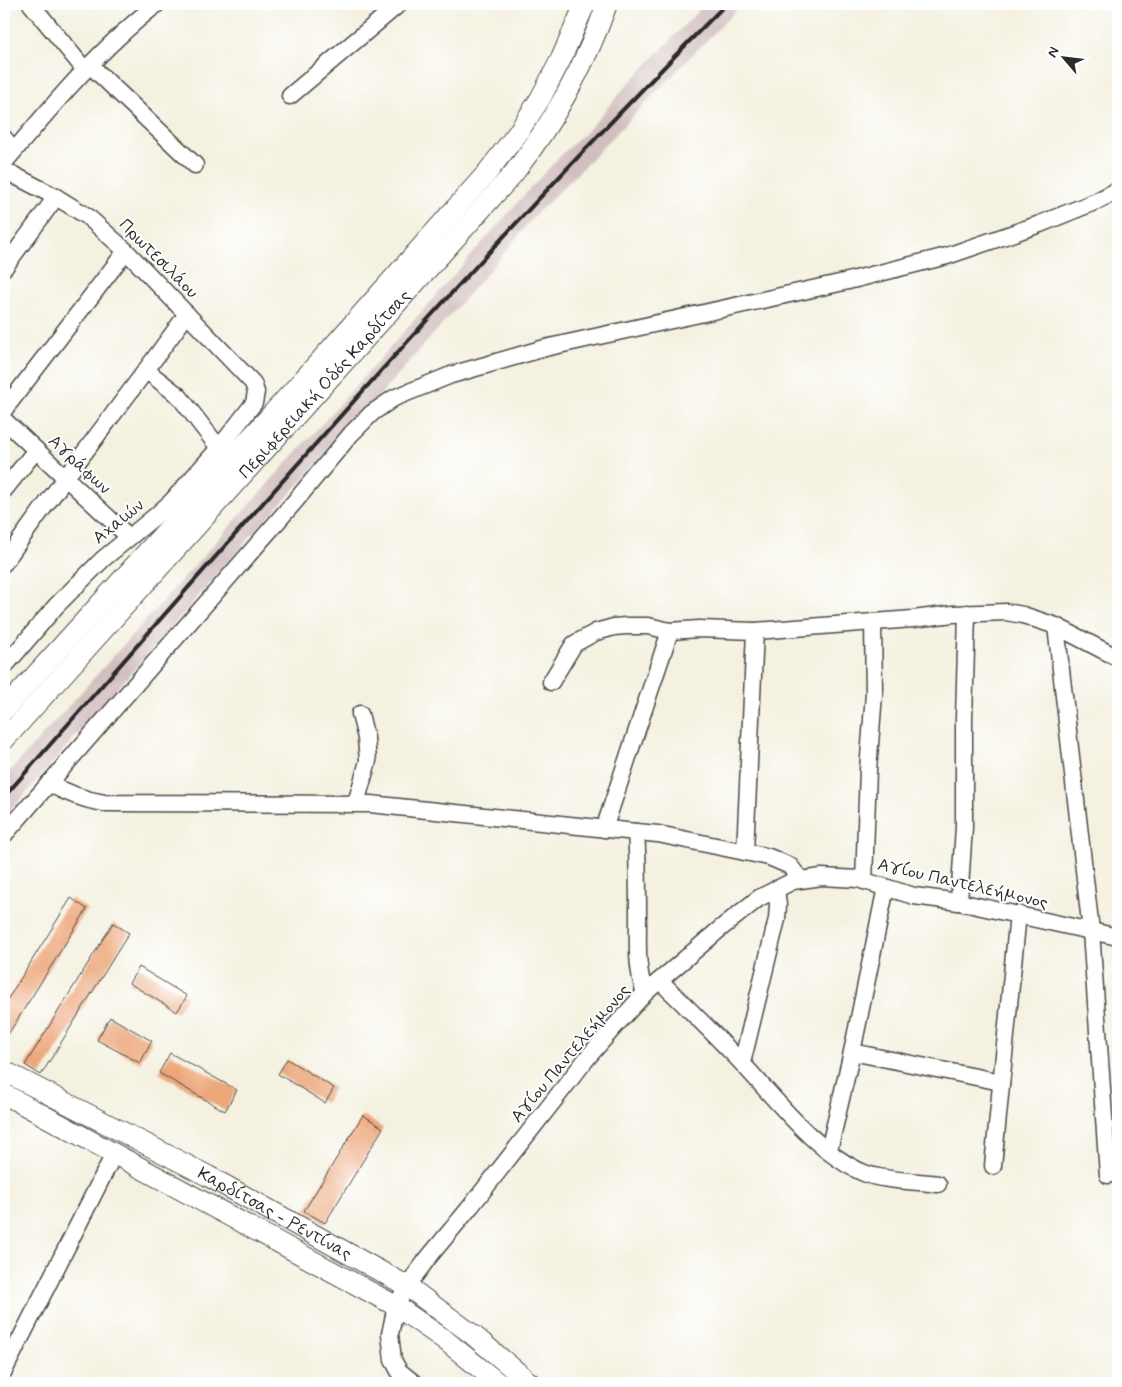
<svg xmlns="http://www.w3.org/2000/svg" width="1122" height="1387" viewBox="0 0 1122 1387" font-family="Mynerve,sans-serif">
  <rect width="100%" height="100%" fill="#fff"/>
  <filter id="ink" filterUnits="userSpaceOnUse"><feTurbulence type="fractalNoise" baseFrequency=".02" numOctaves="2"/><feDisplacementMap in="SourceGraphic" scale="10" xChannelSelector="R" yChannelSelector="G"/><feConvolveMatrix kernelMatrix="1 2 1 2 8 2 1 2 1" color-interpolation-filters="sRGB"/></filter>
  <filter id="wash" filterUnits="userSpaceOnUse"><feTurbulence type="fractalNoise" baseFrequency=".0096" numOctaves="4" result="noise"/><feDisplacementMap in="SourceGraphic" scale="20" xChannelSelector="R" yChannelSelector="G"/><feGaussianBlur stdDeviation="1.12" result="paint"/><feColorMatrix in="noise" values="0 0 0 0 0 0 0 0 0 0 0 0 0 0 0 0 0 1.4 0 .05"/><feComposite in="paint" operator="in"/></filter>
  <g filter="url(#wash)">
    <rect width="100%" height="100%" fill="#f4f1e0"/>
    <polygon fill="#d1bfbe" points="705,4 742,4 566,185 534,216 496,263 350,429 252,535 4,818 4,778 380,359 525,194 562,154 590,128 628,84"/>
    <g id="blocks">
      <g fill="#eca77a">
        <polygon points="71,898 87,909 4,1041 4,1005"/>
        <polygon points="113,923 129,933 41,1075 25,1065"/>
        <polygon points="139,967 187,996 177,1012 129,983"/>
        <polygon points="110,1017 152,1041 140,1063 97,1040"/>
        <polygon points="170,1053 237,1090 225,1111 159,1073"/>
        <polygon points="287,1059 334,1088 325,1103 278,1074"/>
        <polygon points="363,1115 383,1128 325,1223 304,1211"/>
      </g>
    </g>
  </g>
  <g filter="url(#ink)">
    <use href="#blocks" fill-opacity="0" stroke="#494946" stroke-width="1"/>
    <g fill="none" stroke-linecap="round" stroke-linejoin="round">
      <g stroke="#494946" stroke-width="19">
        <g id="minor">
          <polyline points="31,4 85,70"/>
          <polyline points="90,65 195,165"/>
          <polyline points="290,96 399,4"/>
          <polyline points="4,138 14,151"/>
          <path d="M4,163c47,-56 95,-114 153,-159"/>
          <polyline points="4,170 56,197 87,216 126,251 253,383 256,392 254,403 219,448 171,502 153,518 103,559 56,606 4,667"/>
          <polyline points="4,268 56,197"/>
          <polyline points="147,371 179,396 219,448"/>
          <polyline points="4,410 126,251"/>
          <polyline points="4,420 129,537"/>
          <polyline points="4,490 36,450"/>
          <path d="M4,563c59,-85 123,-165 183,-249"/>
          <polyline points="1056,626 1091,931 1108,1175"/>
          <polyline points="551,682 574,644 596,632 614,627 626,626 648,626 670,631 699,629 755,631 913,619 953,614 1006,612 1023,615 1056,626 1118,658"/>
          <path d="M49,783c17,10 36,17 55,20l266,1 266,28 22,2 111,23 21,9 11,14"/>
          <polyline points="356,803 368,761 366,738 360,714"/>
          <polyline points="604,829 670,631"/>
          <path d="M636,832c2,28 2,56 2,85 0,26 -2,51 7,76"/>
          <polyline points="4,835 297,499 351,434 372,413 394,398 451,375 545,348 844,282 947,256 1040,224 1097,201 1118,190"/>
          <polyline points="745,852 755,631"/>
          <polyline points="864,881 868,770 874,694 873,622"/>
          <polyline points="959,902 964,827 964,719 967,613"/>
          <path d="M660,981c27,26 54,53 80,80 35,37 76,92 124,112 19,8 53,8 74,11"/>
          <polyline points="852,1052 1001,1082"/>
          <polyline points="742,1063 777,919 778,905 776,889"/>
          <polyline points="829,1150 852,1052 886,887"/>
          <polyline points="993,1166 1018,914"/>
          <polyline points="4,1371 114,1154"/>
          <polyline points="414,1383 399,1371 393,1360 390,1334 396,1306 407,1286 428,1258 471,1206 588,1057 615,1026 645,993 721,928 759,898 793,881 822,877 858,879 914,896 959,902 1118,937"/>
        </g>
      </g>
      <g stroke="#494946" stroke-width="22">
        <g id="major">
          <polyline points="4,710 320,361 486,174 517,134 540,99 561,59 585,4"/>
          <path id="s1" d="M4,740l509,-566c41,-52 72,-108 94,-170"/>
          <path id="s2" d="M4,1071l204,105 199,110 66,49 57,48"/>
          <polyline points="4,1094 396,1306 445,1340 498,1383"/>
        </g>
      </g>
      <use href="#minor" stroke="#fff" stroke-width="16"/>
      <use href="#major" stroke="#fff" stroke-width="20"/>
      <path stroke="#2b2b2b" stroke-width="4" d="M4,797c236,-268 470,-539 722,-793"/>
    </g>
  </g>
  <g text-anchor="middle" stroke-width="4" stroke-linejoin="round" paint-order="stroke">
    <g font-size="18" fill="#2b2b2b" stroke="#fff">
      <text transform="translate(159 258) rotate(45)" y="6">Πρωτεσιλάου</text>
      <text dy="6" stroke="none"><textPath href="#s1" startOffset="479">Περιφερειακή Οδός Καρδίτσας</textPath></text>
      <text transform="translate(80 464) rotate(43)" y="6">Αγράφων</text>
      <text transform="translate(118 521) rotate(-39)" y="6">Αχαιών</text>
      <text transform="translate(963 883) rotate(13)" y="6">Αγίου Παντελεήμονος</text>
      <text transform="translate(570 1053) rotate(-50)" y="6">Αγίου Παντελεήμονος</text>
      <text dy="6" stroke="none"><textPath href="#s2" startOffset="306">Καρδίτσας - Ρεντίνας</textPath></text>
    </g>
  </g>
  <rect width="1122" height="1387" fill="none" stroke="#fff" stroke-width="20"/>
  <g transform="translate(1064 58) rotate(298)" stroke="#ffffff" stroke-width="4" paint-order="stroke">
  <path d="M0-4L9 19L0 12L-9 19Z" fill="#2b2b2b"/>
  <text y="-8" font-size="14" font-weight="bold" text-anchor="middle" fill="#2b2b2b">N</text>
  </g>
</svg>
